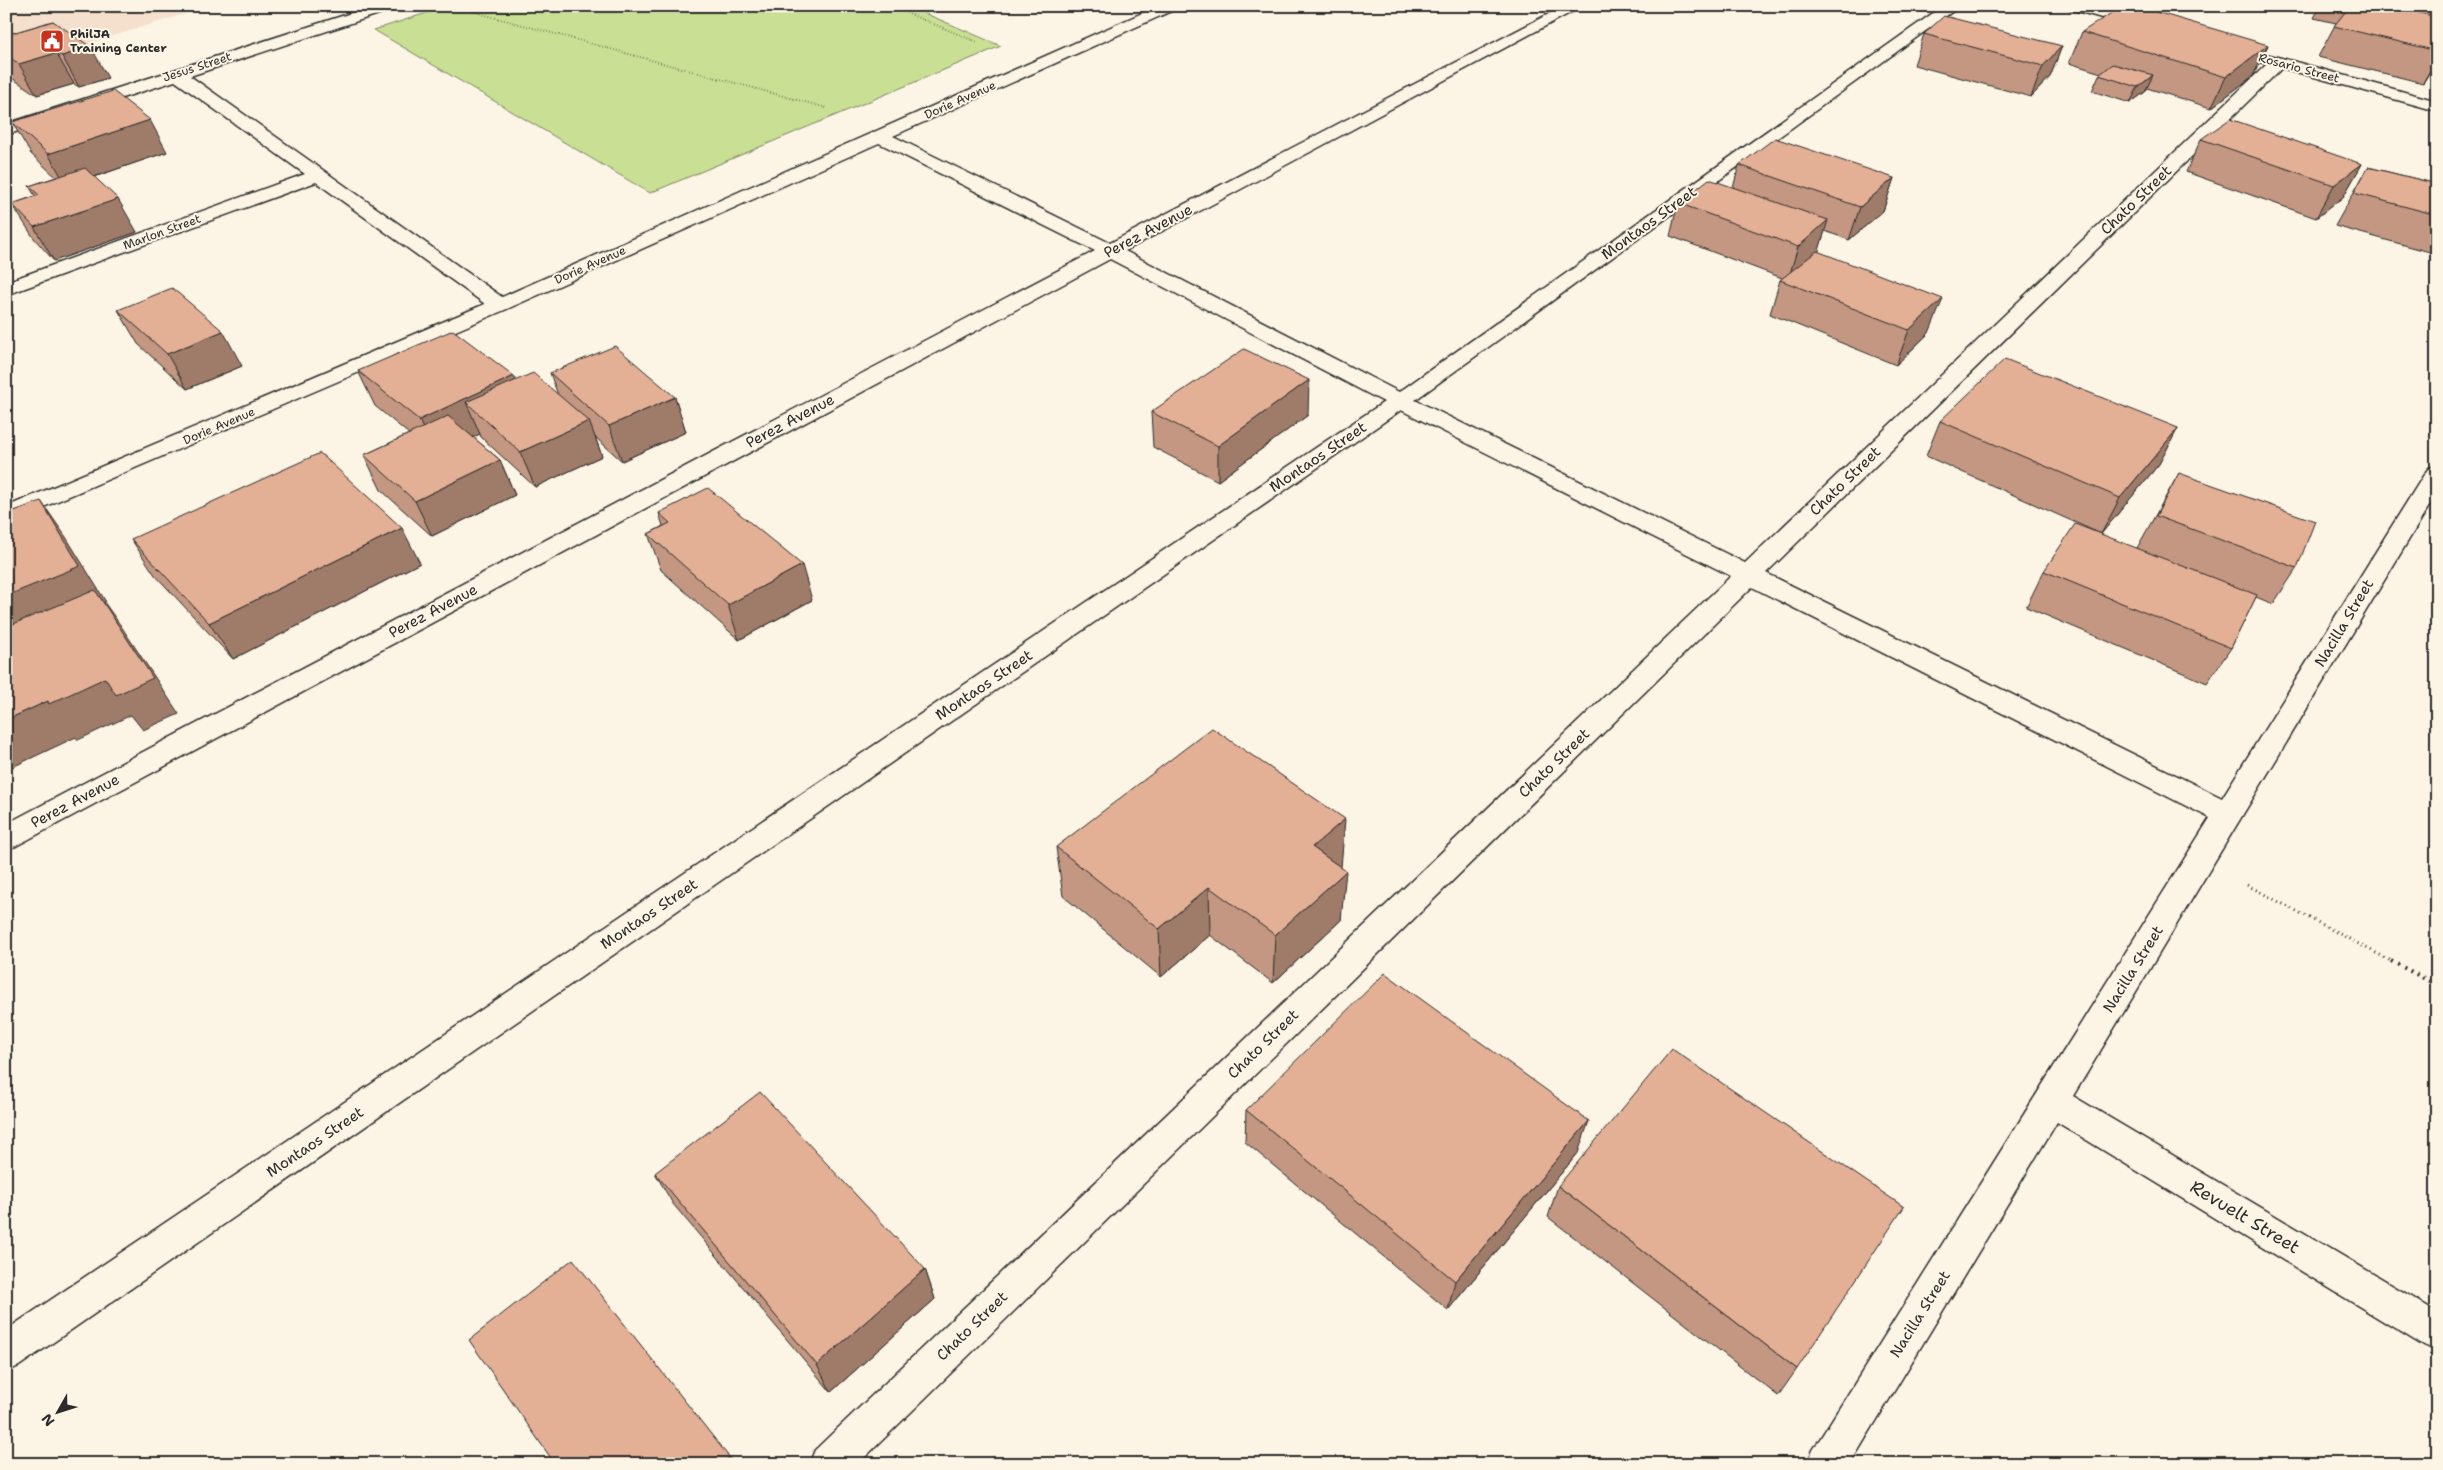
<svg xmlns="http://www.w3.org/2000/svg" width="2443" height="1470" viewBox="0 0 2443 1470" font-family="'Shantell Sans',sans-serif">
  <rect width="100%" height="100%" fill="#fcf5e5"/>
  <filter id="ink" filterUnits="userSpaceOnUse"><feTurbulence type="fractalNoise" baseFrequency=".02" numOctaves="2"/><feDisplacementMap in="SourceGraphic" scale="10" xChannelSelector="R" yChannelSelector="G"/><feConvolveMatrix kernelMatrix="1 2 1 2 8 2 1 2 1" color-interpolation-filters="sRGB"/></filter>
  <g filter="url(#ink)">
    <polygon fill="#f4e0cd" points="6,6 177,6 188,13 6,69"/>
    <polygon fill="#c9df94" stroke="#7a8560" points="448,6 908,6 1001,46 650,193 374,30"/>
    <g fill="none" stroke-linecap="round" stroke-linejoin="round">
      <g stroke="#2b2b2b" stroke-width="3">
        <g id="street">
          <polygon points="373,6 396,6 394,9 190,76 502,297 1158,6 1178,6 1176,9 893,136 1110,243 1564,6 1583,6 1125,251 1399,392 1943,6 1960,6 1415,400 1745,563 2267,64 2256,61 2254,58 2256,55 2262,53 2285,59 2437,101 2437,111 2282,68 1766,573 2222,798 2425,473 2429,468 2437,466 2437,493 2073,1096 2437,1312 2437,1352 2424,1346 2057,1122 1850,1464 1807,1464 1813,1450 2210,818 1752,587 858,1464 809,1464 815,1450 1731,576 1401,410 19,1366 6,1372 6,1330 1384,402 1110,259 16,846 6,849 6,824 1095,251 879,143 507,309 6,523 6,507 485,304 316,182 6,295 6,282 305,174 175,81 6,135 6,124"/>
          <polygon points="2068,6 2093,6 2150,22 2152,25 2144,30 2070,9"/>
        </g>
      </g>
      <g stroke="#2b2b2b" stroke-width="2" stroke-dasharray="0.5 2.5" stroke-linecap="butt">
        <polyline points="473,6 464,9 827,108"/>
        <polyline points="890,6 977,42"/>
      </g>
      <polyline stroke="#2b2b2b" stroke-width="3" stroke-dasharray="1 4" stroke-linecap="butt" points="2247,885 2393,962"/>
      <polyline stroke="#2b2b2b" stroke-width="4" stroke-dasharray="2 5" stroke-linecap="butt" points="2391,961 2437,985"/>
      <use href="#street" fill="#fcf5e5" fill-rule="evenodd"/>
    </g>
    <g fill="#c39781" stroke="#2b2b2b">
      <polygon points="2320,6 2437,6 2437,60 2423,83 2318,57 2336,23 2314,18"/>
      <polygon points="53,21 108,78 79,87 74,84 37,95 6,74 6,35"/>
      <polygon points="2082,32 2268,45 2253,76 2211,108 2147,88 2145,92 2130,103 2092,91 2099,75 2101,73 2069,63"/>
      <polygon points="1924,34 2062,46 2050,77 2031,97 1914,65"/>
      <polygon points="12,122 167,152 94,177 137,232 54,261 33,237 12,204 35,196 29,186 56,177 31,154"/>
      <polygon points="2201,139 2362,164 2343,197 2316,218 2186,172"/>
      <polygon points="1739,165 1894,178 1883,211 1849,240 1825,231 1818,252 1929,333 1896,365 1770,314 1780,280 1782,278 1670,236 1678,203 1733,188"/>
      <polygon points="2368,167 2437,184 2437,254 2335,226"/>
      <polygon points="118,310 242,366 187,389 138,344"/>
      <polygon points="358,371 516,381 558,395 550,373 675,397 686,432 622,461 595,437 602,456 535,487 481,437 480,434 473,437 500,460 515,495 432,536 381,490 364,455 409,434 375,406"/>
      <polygon points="1151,412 1308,415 1218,481 1153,447"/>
      <polygon points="1940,421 2178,428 2159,464 2101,534 1926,456"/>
      <polygon points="2179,473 2297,568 2273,604 2256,597 2231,648 2207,683 2026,607 2044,571 2137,548"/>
      <polygon points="659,513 812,600 739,640 661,570 648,534 663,526"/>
      <polygon points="131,539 420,563 233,659 155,575"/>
      <polygon points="1056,847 1341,868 1341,920 1273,983 1210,935 1161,977 1063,896"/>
      <polygon points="1246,1110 1578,1153 1448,1310 1245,1142"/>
      <polygon points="655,1173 925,1269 935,1299 831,1392 673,1204"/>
      <polygon points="1558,1186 1797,1369 1778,1396 1548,1217"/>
    </g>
    <g fill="#9f7b69" stroke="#2b2b2b">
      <polygon points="2268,45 2253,76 2211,108 2226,77"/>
      <polygon points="2062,46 2050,77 2031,97 2043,66"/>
      <polygon points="91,47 108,78 79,87 62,56"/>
      <polygon points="56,53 74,84 37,95 19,64"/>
      <polygon points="2437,58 2437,60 2423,83"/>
      <polygon points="2153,75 2145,92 2130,103 2138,87"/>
      <polygon points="150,120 167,152 67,186 48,154"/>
      <polygon points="2362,164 2343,197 2316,218 2334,185"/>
      <polygon points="1894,178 1883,211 1849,240 1860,207"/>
      <polygon points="118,199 137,232 54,261 34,227"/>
      <polygon points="1828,220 1818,254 1788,280 1798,247"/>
      <polygon points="1943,299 1929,333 1896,365 1909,330"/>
      <polygon points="223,331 242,366 187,389 167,354"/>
      <polygon points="514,376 528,411 466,402 480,434 435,455 419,420"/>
      <polygon points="1309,380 1308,415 1218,481 1218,446"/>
      <polygon points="675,397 686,432 622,461 609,426"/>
      <polygon points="589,421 602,456 535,487 520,452"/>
      <polygon points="2178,428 2159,464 2101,534 2120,498"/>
      <polygon points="500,460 515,495 432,536 415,501"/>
      <polygon points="41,501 66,537 106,602 104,602 121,626 179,714 143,730 131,715 78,740 76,737 6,770 6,720 48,701 105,678 153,678 22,637 6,618 6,596"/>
      <polygon points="402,528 420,563 233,659 209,623"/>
      <polygon points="802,565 812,600 739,640 728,605"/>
      <polygon points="1345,819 1341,868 1312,847"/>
      <polygon points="1346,871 1341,920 1273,983 1275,935"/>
      <polygon points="1209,887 1210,935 1161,977 1159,929"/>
      <polygon points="1589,1121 1578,1153 1448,1310 1455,1281"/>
      <polygon points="925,1269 935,1299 831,1392 817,1365"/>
      <polygon points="729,1457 734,1464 722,1464"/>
    </g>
    <g fill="#e3b096" stroke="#2b2b2b">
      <polygon points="2122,6 2136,6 2268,45 2226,77 2082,32"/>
      <polygon points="2350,6 2390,6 2437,17 2437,51 2334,26"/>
      <polygon points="2408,6 2437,6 2437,13"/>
      <polygon points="1944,16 2062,46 2043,66 1924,34"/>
      <polygon points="53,21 91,47 62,56 56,53 19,64 6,55 6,35"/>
      <polygon points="2113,64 2153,75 2138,87 2099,75"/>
      <polygon points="113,91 150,120 48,154 12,122"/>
      <polygon points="2230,119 2362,164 2334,185 2201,139"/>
      <polygon points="1775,138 1894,178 1860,207 1739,165"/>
      <polygon points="2368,167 2437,184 2437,215 2354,193"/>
      <polygon points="85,168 118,199 34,227 12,204 39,195 29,186"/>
      <polygon points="1709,179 1828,220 1798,247 1678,203"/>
      <polygon points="1817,251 1943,299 1909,330 1780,280"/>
      <polygon points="172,288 223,331 167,354 118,310"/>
      <polygon points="453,330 514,376 419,420 358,371"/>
      <polygon points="615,346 675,397 609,426 550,373"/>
      <polygon points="1244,349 1309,380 1218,446 1151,412"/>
      <polygon points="2005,359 2178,428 2120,498 1940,421"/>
      <polygon points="533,373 589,421 520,452 466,402"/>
      <polygon points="448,416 500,460 415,501 364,455"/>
      <polygon points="320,453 402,528 209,623 131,539"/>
      <polygon points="2179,473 2315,521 2297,568 2156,516"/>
      <polygon points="708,488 802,565 728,605 648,534 670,523 659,513"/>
      <polygon points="41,501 80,566 6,596 6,514"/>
      <polygon points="2075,524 2257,595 2231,648 2044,571"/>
      <polygon points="95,590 153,678 116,695 105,678 49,704 48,701 6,720 6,627"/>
      <polygon points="1212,728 1345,819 1312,847 1346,871 1275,935 1209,887 1159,929 1056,847"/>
      <polygon points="1385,973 1589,1121 1455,1281 1246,1110"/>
      <polygon points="1672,1049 1904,1207 1797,1369 1558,1186"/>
      <polygon points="760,1092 925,1269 817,1365 655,1173"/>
      <polygon points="573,1259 729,1457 722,1464 555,1464 469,1340"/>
    </g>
  </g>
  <defs>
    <g id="civic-square" transform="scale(1.25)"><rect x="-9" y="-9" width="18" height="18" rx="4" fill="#c8321e" stroke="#fcf5e5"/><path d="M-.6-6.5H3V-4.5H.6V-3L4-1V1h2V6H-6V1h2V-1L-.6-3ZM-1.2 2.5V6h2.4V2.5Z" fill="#fff"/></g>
  </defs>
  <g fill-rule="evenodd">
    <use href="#civic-square" x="52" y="41"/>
  </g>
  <g text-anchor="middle" stroke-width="4" stroke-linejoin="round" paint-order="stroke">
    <g font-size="12" font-weight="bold" fill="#2b2b2b" stroke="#fcf5e5" text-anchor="start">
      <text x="70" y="38">PhilJA<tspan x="70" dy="14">Training Center</tspan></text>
    </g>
    <g font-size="12" fill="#2b2b2b" stroke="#fcf5e5">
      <text transform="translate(197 67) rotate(-18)" y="4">Jesus Street</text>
      <text transform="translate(2299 68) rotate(15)" y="4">Rosario Street</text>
      <text transform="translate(960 100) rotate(-24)" y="4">Dorie Avenue</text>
      <text transform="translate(162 232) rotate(-20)" y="4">Marlon Street</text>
      <text transform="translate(590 265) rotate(-24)" y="4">Dorie Avenue</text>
      <text transform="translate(219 426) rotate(-23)" y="4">Dorie Avenue</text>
    </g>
    <g font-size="15" fill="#2b2b2b" stroke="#fcf5e5">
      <text transform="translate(2136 200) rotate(-44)" y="5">Chato Street</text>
      <text transform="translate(1649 223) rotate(-36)" y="5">Montaos Street</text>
      <text transform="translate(1148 231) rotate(-28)" y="5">Perez Avenue</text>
      <text transform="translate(790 421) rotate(-28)" y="5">Perez Avenue</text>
      <text transform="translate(1318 457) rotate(-34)" y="5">Montaos Street</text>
      <text transform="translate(1845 481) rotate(-44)" y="5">Chato Street</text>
      <text transform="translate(433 611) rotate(-28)" y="5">Perez Avenue</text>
      <text transform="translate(2344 623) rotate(-59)" y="5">Nacilla Street</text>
      <text transform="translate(984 685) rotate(-34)" y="5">Montaos Street</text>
      <text transform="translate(1554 763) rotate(-44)" y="5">Chato Street</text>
      <text transform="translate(75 801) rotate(-28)" y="5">Perez Avenue</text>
      <text transform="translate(649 914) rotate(-34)" y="5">Montaos Street</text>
      <text transform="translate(2133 969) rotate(-58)" y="5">Nacilla Street</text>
      <text transform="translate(1263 1044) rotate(-44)" y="5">Chato Street</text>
      <text transform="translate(315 1142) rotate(-34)" y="5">Montaos Street</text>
      <text transform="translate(1920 1314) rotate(-58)" y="5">Nacilla Street</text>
      <text transform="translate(972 1326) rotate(-44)" y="5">Chato Street</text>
    </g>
    <g font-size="18" fill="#2b2b2b" stroke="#fcf5e5">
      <text transform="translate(2245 1217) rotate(31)" y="6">Revuelt Street</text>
    </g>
  </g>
  <rect width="2443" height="1470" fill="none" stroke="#fcf5e5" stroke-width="25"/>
  <rect x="12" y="12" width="2418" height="1445" fill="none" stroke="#2b2b2b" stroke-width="2" filter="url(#ink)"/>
  <g transform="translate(58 1412) rotate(231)" stroke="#fcf5e5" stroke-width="4" paint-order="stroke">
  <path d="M0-4L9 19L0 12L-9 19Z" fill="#2b2b2b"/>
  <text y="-8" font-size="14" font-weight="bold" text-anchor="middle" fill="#2b2b2b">N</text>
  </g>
</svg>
